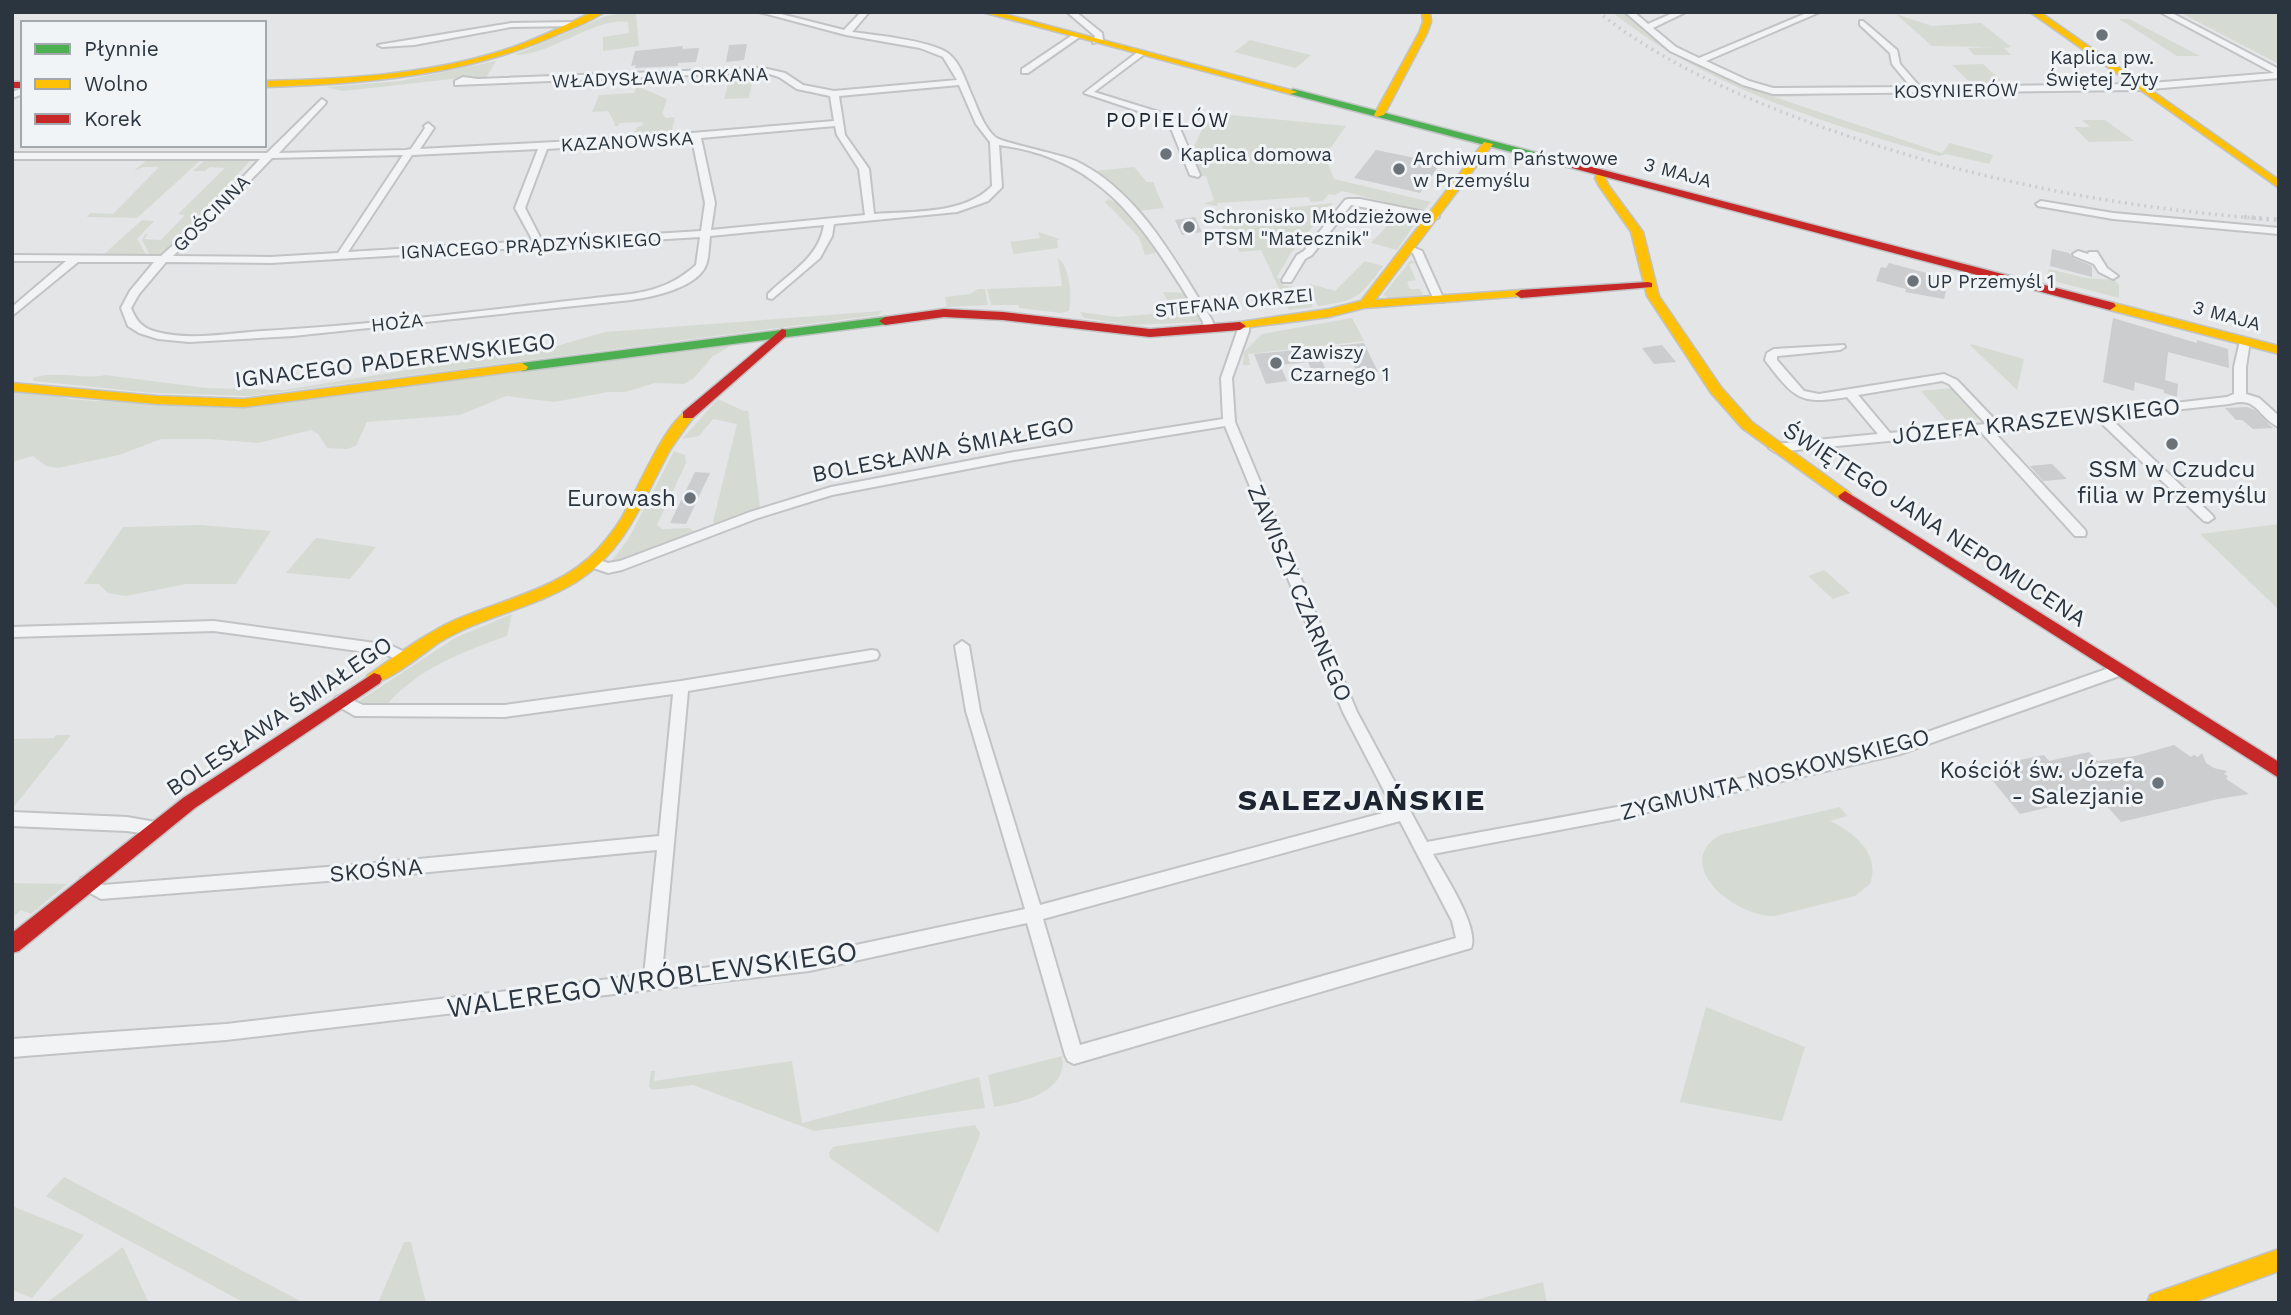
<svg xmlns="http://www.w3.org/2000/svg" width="2291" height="1315" viewBox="0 0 2291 1315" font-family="'Work Sans',sans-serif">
  <rect width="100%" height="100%" fill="#e3e5e7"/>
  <g fill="#d5dbd3">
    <path d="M630,12h13l-7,2 3,32 -36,5v-14l26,-4 -1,-11c-34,-5 -77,34 -114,33l92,-39z"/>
    <path d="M1612,12h13l35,30 67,36 47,15 38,3 -38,1 168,56 8,-10 43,12 -4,9 -43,-10 -7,2c-114,-32 -233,-69 -327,-144z"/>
    <polygon points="2179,12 2279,12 2279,64"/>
    <polygon points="1896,14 1932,26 1981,23 2011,47 2004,48 2011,55 1974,55 1968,48 1993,47 1932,46"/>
    <polygon points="2119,19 2129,19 2200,56 2177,56"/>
    <polygon points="1250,40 1311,55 1296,68 1234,52"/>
    <polygon points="496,61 484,81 477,77 461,78 343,91 326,87 400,81"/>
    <polygon points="1983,64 2007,86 1974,86 1952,65"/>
    <polygon points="731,73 754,73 749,98 724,99"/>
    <polygon points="637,86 667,99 662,114 666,118 675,117 671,135 633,137 637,127 643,125 642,122 620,123 618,126 614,126 615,123 608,111 592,112 599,95 634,93"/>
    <polygon points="1209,113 1346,126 1325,156 1334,179 1431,202 1425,209 1420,211 1342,191 1335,195 1329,194 1323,201 1311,202 1308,197 1218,203 1218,206 1204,204 1214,200 1206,176 1201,176 1186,146 1195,145"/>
    <polygon points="2082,120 2105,120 2134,141 2089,142 2074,127 2090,127"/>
    <polygon points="202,159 137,218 87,217 90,213 113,214 159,167 143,167 134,171 147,160"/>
    <polygon points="206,159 251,160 224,189 228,194 169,252 161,255 150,255 142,240 145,234 148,234 144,239 161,240 185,215 178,214 225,168 210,167 205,171 193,171"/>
    <polygon points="1134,167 1147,182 1153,182 1164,208 1138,211 1094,171"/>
    <path d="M1108,199c22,7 39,35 52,53l-15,3 -6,-18 -34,-35z"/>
    <polygon points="1333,203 1291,253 1277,277 1284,282 1282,285 1305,289 1313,307 1289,310 1261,250 1239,252 1234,240 1227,241 1220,220 1231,214"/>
    <polygon points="1398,215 1418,219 1397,250 1371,243"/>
    <polygon points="142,220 154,221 137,239 147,256 103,255"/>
    <polygon points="1038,232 1060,239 1057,241 1058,248 1014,254 1010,242 1040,238"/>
    <path d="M1058,258c12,9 14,38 11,53l-8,2 -42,-5v-3h-28l-4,-16 75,-3z"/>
    <polygon points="1411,260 1416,263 1409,264 1416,280 1407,282 1410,289 1420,289 1423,295 1389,298 1383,295"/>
    <path d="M1365,261l18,5c-23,31 -26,35 -65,40l-8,-16v-6l25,7z"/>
    <polygon points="2049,269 2086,278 2115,280 2119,285 2119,298 2046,279"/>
    <polygon points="978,289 985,289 988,305 947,307 945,297 970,294"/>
    <polygon points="1163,292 1185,293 1201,322 1132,325 1084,318 1080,312 1117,317 1173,312"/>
    <path d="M882,311l-4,4 -627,81 -99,-3 -118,-12 -1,-3c21,-8 53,2 72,-3l101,13 78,2 273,-44 48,-14z"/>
    <polygon points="1352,318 1364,341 1248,354 1250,365 1243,365 1244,352 1262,334"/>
    <polygon points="734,344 713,356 694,378 684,384 655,383 625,392 608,392 554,402 506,396 460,415 367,422 356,446 347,449 327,448 318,434 311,430 258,443 209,439 161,439 119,455 58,468 46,466 33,456 12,462 12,390 36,389 69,399 94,401 226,403"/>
    <polygon points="1971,344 2024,359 2017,390 1970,345"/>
    <polygon points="1953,388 1982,419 1948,422 1921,391"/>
    <polygon points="718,399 744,411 748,410 760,508 716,525 713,522 737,424 713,419 699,436 682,439"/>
    <polygon points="674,451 685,455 686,463 657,525 662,529 689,528 696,532 620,561 611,562 629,538"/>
    <polygon points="2279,524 2279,610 2200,534"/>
    <polygon points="201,525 271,531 236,584 186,584 126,596 108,593 99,584 84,584 123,527"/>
    <polygon points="316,538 376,547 350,579 286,573"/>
    <polygon points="1824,570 1850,593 1833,599 1808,576"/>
    <path d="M512,614l-5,22c-45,16 -91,33 -122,71l-22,1 -7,-5 99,-65z"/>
    <polygon points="56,735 71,735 12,809 12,739 54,738"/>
    <path d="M1840,807l7,9 -17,5c24,11 51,33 40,63l-15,12 -80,20c-41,1 -104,-52 -55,-81z"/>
    <polygon points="12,883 67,884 31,914 21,910 12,918"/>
    <polygon points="1706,1007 1805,1047 1782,1121 1680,1102"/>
    <path d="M1062,1056c7,37 -43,47 -68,51l-6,-32z"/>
    <polygon points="792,1061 802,1123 979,1077 985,1108 814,1131 693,1085 653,1090 649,1087 651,1071 655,1071 654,1081"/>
    <polygon points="975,1125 980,1133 978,1141 938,1233 830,1158 829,1153 833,1147 838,1146"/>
    <polygon points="64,1177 304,1303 245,1303 46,1196"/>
    <polygon points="12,1206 84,1235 32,1298 12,1290"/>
    <polygon points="404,1242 411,1242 426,1303 378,1303"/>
    <polygon points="123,1247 149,1303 46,1303"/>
    <polygon points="1543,1282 1547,1303 1464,1303"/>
  </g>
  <g fill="#cbcdcf">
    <polygon points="747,44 744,60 726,62 729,45"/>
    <polygon points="683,46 682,49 699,48 696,62 678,63 678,66 635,68 636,65 631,66 635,51"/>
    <polygon points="1376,150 1415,158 1440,164 1420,193 1354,178"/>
    <polygon points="1195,217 1202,232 1182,235 1175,220"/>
    <polygon points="2052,249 2069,253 2073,258 2092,266 2092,277 2050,266"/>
    <polygon points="1889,263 1949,279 1944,299 1905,292 1906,289 1876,281 1881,267 1886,268"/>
    <polygon points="2113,318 2197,343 2197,340 2228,349 2229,368 2168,352 2165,380 2178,384 2177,397 2164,393 2164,390 2135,382 2134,391 2103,382"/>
    <polygon points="1364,343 1378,372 1358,374 1350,358 1322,360 1325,368 1311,369 1308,362 1280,365 1287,381 1266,384 1254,354"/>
    <polygon points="1662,345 1676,362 1654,364 1642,348"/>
    <polygon points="2247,407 2255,410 2273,428 2253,429 2242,420 2236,420 2225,408"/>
    <polygon points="2052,464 2067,479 2043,481 2030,466"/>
    <polygon points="695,472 710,473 686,524 670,523"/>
    <polygon points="2174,745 2191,757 2194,755 2198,757 2202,753 2206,763 2214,768 2227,771 2224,774 2228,776 2226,779 2249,794 2218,799 2121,822 2098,796 2020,814 1982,768 2044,755 2049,761 2089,752 2098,761 2135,756"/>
  </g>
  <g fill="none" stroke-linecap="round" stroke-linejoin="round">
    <g stroke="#c1c3c5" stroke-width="4">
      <g id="street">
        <path d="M759,12h14l71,18 17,-18h8l-17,20c22,3 82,9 97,22 11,9 16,25 21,37 7,15 12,34 25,46 7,6 65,17 81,24 64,31 100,102 136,159l3,9 -1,2h-8l-4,-11c-54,-85 -93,-161 -203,-175l3,42 -14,14 -31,11 -123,12 -2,12 -12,22 -48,41 -4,-1v-4c22,-22 51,-36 56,-69l-114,11c-1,9 -1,21 -4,29 -9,23 -54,32 -75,35l-338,36 -104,6 -31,-3 -19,-6 -11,-7 -7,-18 9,-17 24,-29h-76l-66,54v-9l54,-46h-54v-6l149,1 50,-45 49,-52h-248v-6h255l55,-54 4,3 -1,2 -46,49 127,-3 5,-1 14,-21 -1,-2 4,-3 6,5 -14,21 212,-11 202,-17 -4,-25 -33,-7 -18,-12 -16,-5 -308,13v-4l8,-4 15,2 285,-11 22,5 18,12 31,6 123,-11 -14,-23 -23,-9 -74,-13zM959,85l17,39 14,18 2,44c-28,29 -80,25 -118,28l-5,-45 -24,-34 -6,-39zM835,126l2,9 22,34 6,46 -154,15 4,-27 -14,-65zM692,139l13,64 -4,28 -159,10 -17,-33 22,-59zM538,149l-23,59 18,33 -185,11 64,-97zM403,155l-65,98 -67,4 -98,-1 44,-41 55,-57zM700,237l-4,28c-20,18 -39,25 -65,29 -122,13 -245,30 -368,37 -34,2 -73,10 -106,1 -15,-4 -20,-10 -26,-24l8,-14 27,-32 105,1z"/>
        <polygon points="1067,12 1076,12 1102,33 1103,40 1093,43 1095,36"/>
        <polygon points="1625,12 1634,12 1648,24 1675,12 1686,12 1653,28 1676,47 1699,58 1809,12 1820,12 1706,61 1749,81 1773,88 1911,87 1892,64 1890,53 1860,25 1860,21 1863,21 1897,50 1900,64 1920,87 2139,84 2274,73 2160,12 2170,12 2279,69 2279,78 2139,90 1773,94 1743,85 1670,51"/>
        <polygon points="574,22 578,24 577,26 511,27 414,45 382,47 378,45 511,23"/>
        <polygon points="1074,34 1081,36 1028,73 1022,73 1022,69"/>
        <polygon points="1139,51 1146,53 1094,92 1175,117 1200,175 1198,177 1190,175 1168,121 1084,93"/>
        <polygon points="23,88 23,94 12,98 12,92"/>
        <polygon points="1348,199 1360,199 1434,214 1439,217 1434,220 1351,205 1312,255 1305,259 1291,282 1283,282 1282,280 1297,255 1304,251 1345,200"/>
        <polygon points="2041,201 2113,213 2279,228 2279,234 2113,219 2038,206 2036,204"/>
        <polygon points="1410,246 1422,251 1444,300 1443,302 1435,302 1434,300 1413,253 1405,249"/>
        <polygon points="2078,251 2088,254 2089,252 2097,252 2107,268 2118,276 2113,279 2099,272 2094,264 2074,256 2073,254"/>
        <path d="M1244,323l5,3v5l-17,47 3,44 122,290 70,130 190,-35 282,-65 213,-75h10l2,4 -2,4 -222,79 -283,65 -184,35c11,20 47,74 38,94l-397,116 -6,-3 -3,-6 -38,-132 -218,48 -583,69 -214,17v-18l214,-15 418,-49 13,-125 -280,27 -276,22 -20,-11 -2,-5 2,-5 6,-2 16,9 274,-22 282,-27 14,-142 -168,23 -150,-1 -19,-11 -2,-4 2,-4 5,-2 22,10h142l176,-24 191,-31 5,1 2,4 -2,4 -5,1 -184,31 -26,282 147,-18 216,-46 -59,-198 -11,-65 7,-5 7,5 11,65 60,194 354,-95 -51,-98 -118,-286 -211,34 -182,35 -74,23 -136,52 -14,3 -20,-7 -2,-3 7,-5 15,5 12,-2 130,-49 81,-25 183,-35 209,-33 -2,-41 18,-52zM1400,821l52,100 4,17 -376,107 -37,-126z"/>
        <path d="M2245,338l5,3 -4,26v27l13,4 20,18v11c-22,-10 -21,-32 -50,-23l-120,13 103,98 2,3 -6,4 -4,-1 -107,-102 -104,12 92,99 1,3 -1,3h-10l-94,-104 -206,20 -6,-4 6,-4 103,-10 -31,-37c-48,8 -53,1 -82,-37l2,-7 7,-4 70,-4 1,2 -5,3 -63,6v4l27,31 15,3 125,-20 13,6 41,43 229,-26 7,-3v-27l6,-26zM1942,381l7,3 37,40 -96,9 -32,-38z"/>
        <polygon points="214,621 390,645 409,654 411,658 404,663 387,655 214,631 12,637 12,627"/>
        <polygon points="12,812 127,817 161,823 163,828 161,833 155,835 127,831 12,826"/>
      </g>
    </g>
    <g stroke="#c1c3c5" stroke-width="3">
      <g id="fast">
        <polygon points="1293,89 1561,159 1562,161 1557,164 1290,94 1288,92"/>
        <polygon points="885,317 891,321 889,324 522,371 516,367 522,363"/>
      </g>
    </g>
    <g stroke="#c1c3c5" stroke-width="3">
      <g id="slow">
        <path d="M592,12h12c-12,9 -29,15 -43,21 -94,43 -195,51 -297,54v-6c79,-2 159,-6 234,-29 33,-10 64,-25 94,-40z"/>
        <polygon points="982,12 997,12 1298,92 1290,94"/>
        <polygon points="1422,12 1430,12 1431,22 1427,33 1384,115 1376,117 1374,115 1419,33 1423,22"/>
        <polygon points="2030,12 2040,12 2279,180 2279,188"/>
        <polygon points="1484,142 1493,144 1375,300 1521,290 1525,292 1525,296 1364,308 1329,317 1236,329 1236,323 1240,322 1329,309 1361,301"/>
        <polygon points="1598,171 1606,171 1605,178 1609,186 1643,232 1659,296 1721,387 1752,422 1850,493 1852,496 1850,499 1840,499 1742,428 1711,393 1647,296 1631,232 1599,186 1595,178"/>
        <polygon points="2110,302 2279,346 2279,354 2106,309 2104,306"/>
        <polygon points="522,363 528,367 526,370 244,407 157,404 12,391 12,383 157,396 244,399"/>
        <path d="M688,411l7,4c-9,12 -17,23 -25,35 -27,49 -44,101 -94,132 -42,26 -93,34 -136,60 -14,9 -58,46 -72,41l-2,-4 2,-4c28,-19 56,-41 87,-55 48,-21 106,-31 143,-71 8,-9 16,-19 23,-30 13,-22 46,-101 67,-108z"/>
        <polygon points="2279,1249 2279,1271 2191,1303 2147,1303 2150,1295 2158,1292"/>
      </g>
    </g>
    <g stroke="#c1c3c5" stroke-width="3">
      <g id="jam">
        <rect x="12" y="82" width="11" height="6"/>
        <polygon points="1557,158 2114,303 2116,306 2110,310 2106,309 1553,163 1552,161"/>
        <polygon points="1648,282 1652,283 1652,287 1521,298 1515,294 1521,290"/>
        <polygon points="944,309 1003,312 1150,329 1240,322 1246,326 1240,330 1150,337 1003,320 944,317 885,325 879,321 885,317"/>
        <polygon points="782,329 786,330 786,336 693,418 683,418 683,412"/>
        <polygon points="1845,491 2279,762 2279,778 1840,499 1838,496"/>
        <polygon points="374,673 380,675 382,679 380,683 195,808 19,951 12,953 12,933 183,798"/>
      </g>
    </g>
    <use href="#street" fill="#f2f3f4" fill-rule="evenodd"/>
    <use href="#fast" fill="#4caf50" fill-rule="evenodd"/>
    <use href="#slow" fill="#ffc107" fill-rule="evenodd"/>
    <use href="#jam" fill="#c62828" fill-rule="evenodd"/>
    <path stroke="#cbcdcf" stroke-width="3.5" stroke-dasharray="2 4.5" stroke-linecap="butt" d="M1598,12c60,47 129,79 200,106 150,57 309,89 469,101"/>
    <polyline stroke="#cbcdcf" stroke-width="4.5" stroke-dasharray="2.5 5" stroke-linecap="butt" points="2244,217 2279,220"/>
  </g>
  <g fill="#6b737a" stroke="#f1f4f6" stroke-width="2.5">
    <circle cx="2102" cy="35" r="7"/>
    <circle cx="1166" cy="154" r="7"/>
    <circle cx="1399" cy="169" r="7"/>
    <circle cx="1189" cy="227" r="7"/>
    <circle cx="1913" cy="281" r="7"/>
    <circle cx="1276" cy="363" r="7"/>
    <circle cx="2172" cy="444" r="7"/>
    <circle cx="690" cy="498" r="7"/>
    <circle cx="2158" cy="783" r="7"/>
  </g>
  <g text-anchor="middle" stroke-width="6" stroke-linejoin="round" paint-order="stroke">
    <g font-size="19" fill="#2b353f" stroke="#f1f4f6" text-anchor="start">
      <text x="2102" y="64" text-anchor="middle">Kaplica pw.<tspan x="2102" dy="22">Świętej Zyty</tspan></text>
      <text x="1180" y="161">Kaplica domowa</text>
      <text x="1413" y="165">Archiwum Państwowe<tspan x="1413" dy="22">w Przemyślu</tspan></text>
      <text x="1203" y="223">Schronisko Młodzieżowe<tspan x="1203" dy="22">PTSM "Matecznik"</tspan></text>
      <text x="1927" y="288">UP Przemyśl 1</text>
      <text x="1290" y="359">Zawiszy<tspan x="1290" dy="22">Czarnego 1</tspan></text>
    </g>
    <g font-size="19" fill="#2b353f" stroke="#f1f4f6">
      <text transform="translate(660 77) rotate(-2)" y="7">WŁADYSŁAWA ORKANA</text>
      <text transform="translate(1956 90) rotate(-1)" y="7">KOSYNIERÓW</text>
      <text transform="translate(627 141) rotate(-3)" y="7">KAZANOWSKA</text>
      <text transform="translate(1678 172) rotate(15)" y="7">3 MAJA</text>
      <text transform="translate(211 213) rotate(-45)" y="7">GOŚCINNA</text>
      <text transform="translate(531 245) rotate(-3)" y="7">IGNACEGO PRĄDZYŃSKIEGO</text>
      <text transform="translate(1234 302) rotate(-6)" y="7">STEFANA OKRZEI</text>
      <text transform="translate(2227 315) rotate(15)" y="7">3 MAJA</text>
      <text transform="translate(397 322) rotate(-6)" y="7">HOŻA</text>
    </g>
    <g font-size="21" letter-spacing="2" fill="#1d2630" stroke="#f1f4f6">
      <text x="1168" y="127">POPIELÓW</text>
    </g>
    <g font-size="23" fill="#2b353f" stroke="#f1f4f6">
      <text transform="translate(395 360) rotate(-7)" y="8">IGNACEGO PADEREWSKIEGO</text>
      <text transform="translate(2036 421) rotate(-6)" y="8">JÓZEFA KRASZEWSKIEGO</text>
      <text transform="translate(943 449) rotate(-11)" y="8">BOLESŁAWA ŚMIAŁEGO</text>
      <text transform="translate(1935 524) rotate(33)" y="8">ŚWIĘTEGO JANA NEPOMUCENA</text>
      <text transform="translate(1300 593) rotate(67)" y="8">ZAWISZY CZARNEGO</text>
      <text transform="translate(279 716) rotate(-34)" y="8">BOLESŁAWA ŚMIAŁEGO</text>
      <text transform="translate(1775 774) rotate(-14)" y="8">ZYGMUNTA NOSKOWSKIEGO</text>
      <text transform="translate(376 870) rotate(-5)" y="8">SKOŚNA</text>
    </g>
    <g font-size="23" fill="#2b353f" stroke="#f1f4f6" text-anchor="end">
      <text x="2172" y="477" text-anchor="middle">SSM w Czudcu<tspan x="2172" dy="26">filia w Przemyślu</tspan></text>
      <text x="676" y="506">Eurowash</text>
      <text x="2144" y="778">Kościół św. Józefa<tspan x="2144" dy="26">- Salezjanie</tspan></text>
    </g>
    <g font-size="28" fill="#2b353f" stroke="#f1f4f6">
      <text transform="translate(652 979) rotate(-8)" y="10">WALEREGO WRÓBLEWSKIEGO</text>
    </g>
    <g font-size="30" font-weight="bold" letter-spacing="2" fill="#1d2630" stroke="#f1f4f6">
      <text x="1362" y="810">SALEZJAŃSKIE</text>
    </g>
  </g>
  <rect width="2291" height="1315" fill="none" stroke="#2b353f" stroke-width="28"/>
  <rect x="21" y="21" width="245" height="126" fill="#f1f4f6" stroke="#a2a8ad" stroke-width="2"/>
  <rect x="35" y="44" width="35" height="10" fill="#4caf50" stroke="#a2a8ad" stroke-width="2"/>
  <text x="84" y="56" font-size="21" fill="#2b353f">Płynnie</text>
  <rect x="35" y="79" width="35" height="10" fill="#ffc107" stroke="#a2a8ad" stroke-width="2"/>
  <text x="84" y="91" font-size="21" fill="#2b353f">Wolno</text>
  <rect x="35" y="114" width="35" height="10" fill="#c62828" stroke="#a2a8ad" stroke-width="2"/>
  <text x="84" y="126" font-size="21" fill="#2b353f">Korek</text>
</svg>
